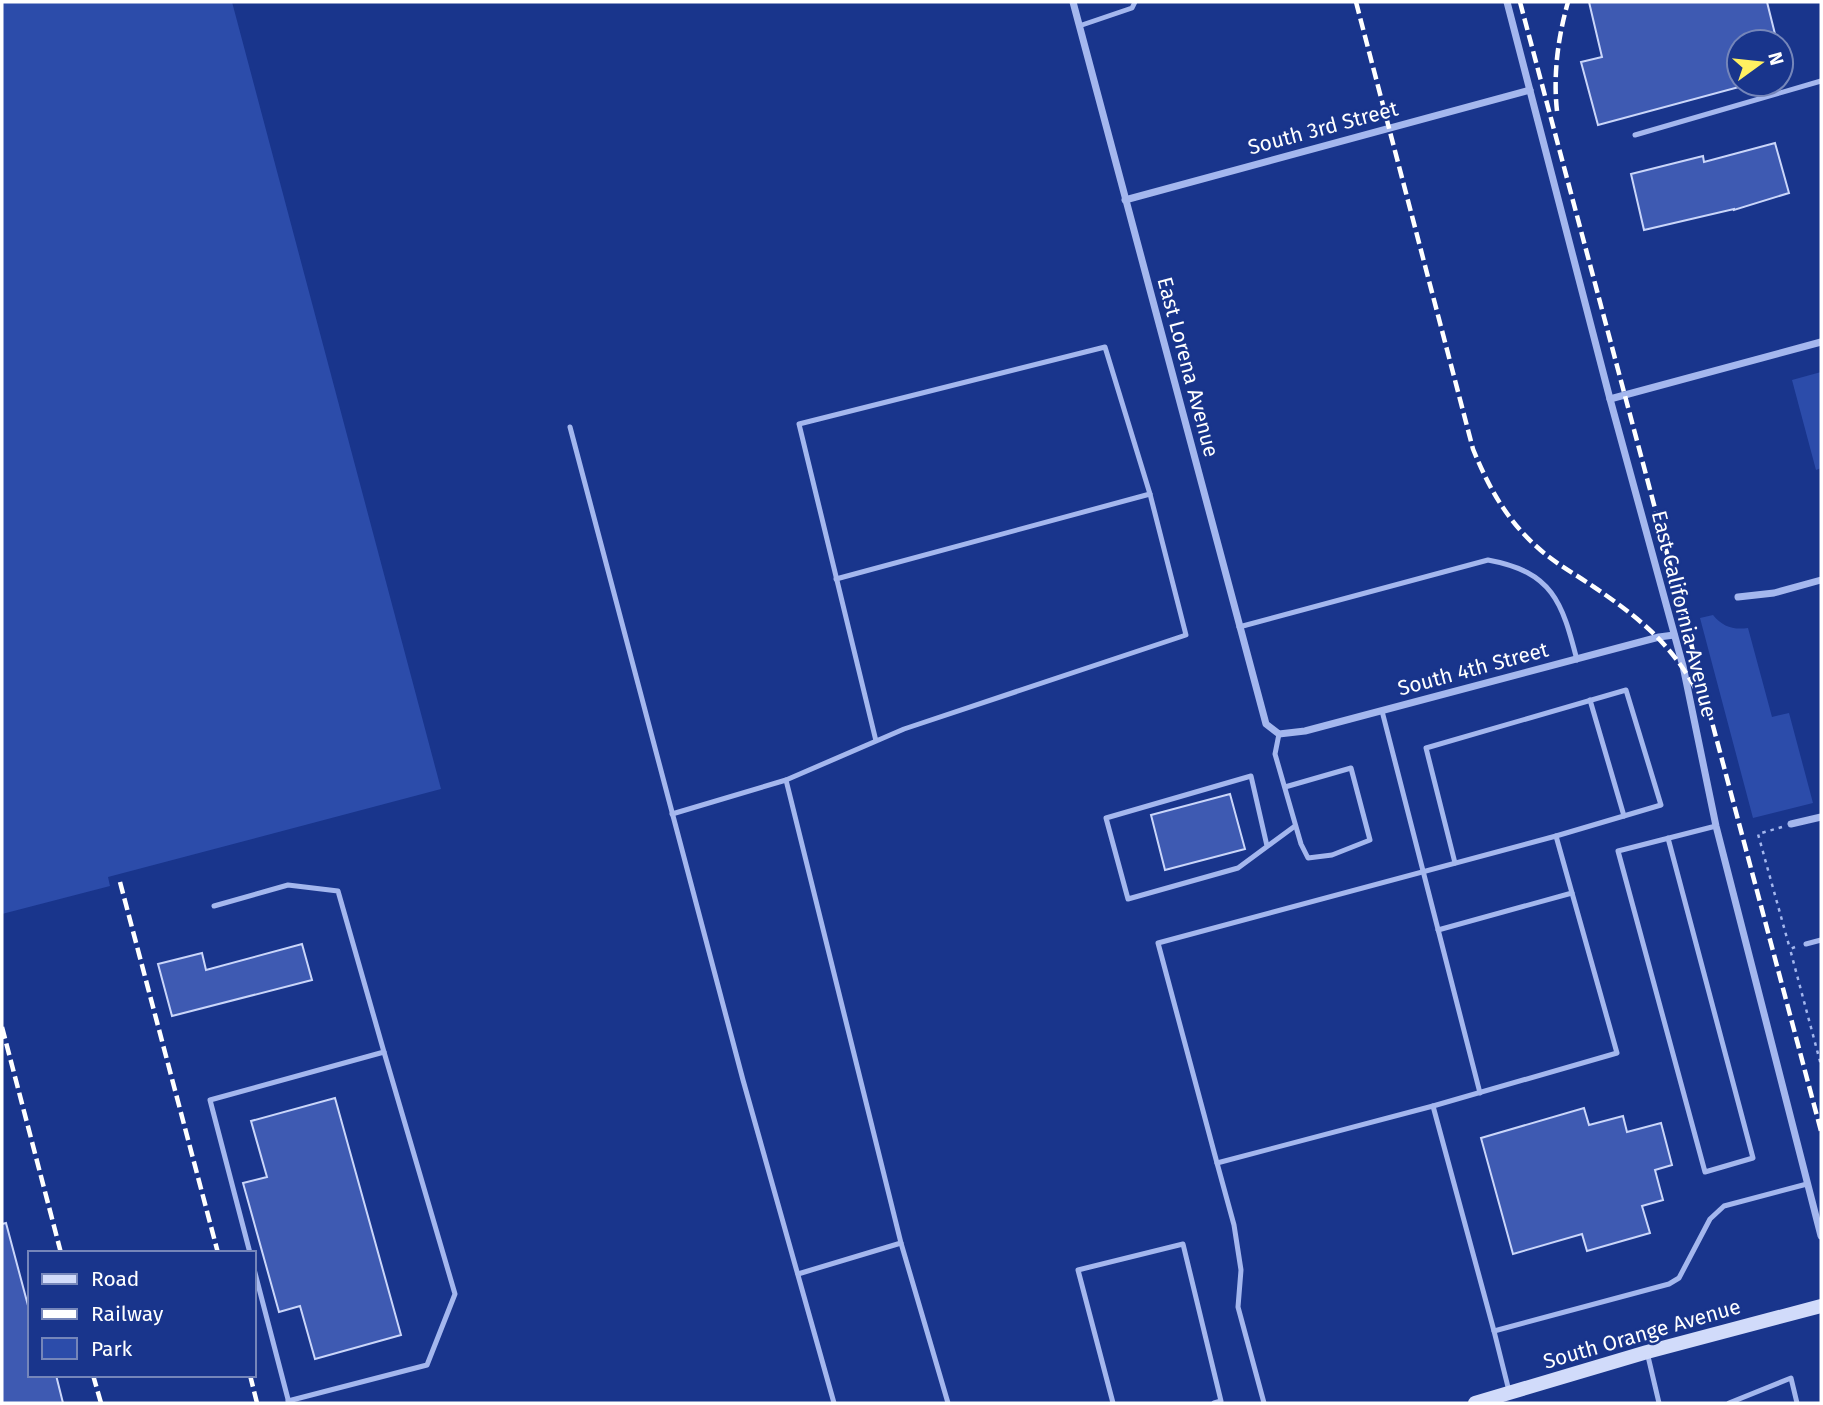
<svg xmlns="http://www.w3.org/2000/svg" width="1823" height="1405" viewBox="0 0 1823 1405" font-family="'Fira Sans',sans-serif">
  <rect width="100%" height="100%" fill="#19358c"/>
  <g fill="#2c4caa">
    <polygon points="2,2 232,2 441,789 108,877 110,886 2,914"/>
    <polygon points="1821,372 1821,468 1816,470 1792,380"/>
    <path d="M1713,615c10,12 20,15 35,13l24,89 17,-4 24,90 -60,15 -53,-200z"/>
  </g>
  <g fill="#3e5ab2" stroke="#cad6fa" stroke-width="2">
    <polygon points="1589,2 1767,2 1777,42 1739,42 1739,87 1598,125 1581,62 1602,57"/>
    <polygon points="1775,143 1789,193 1734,210 1734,209 1644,230 1631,174 1703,156 1704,162"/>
    <polygon points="1230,794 1245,849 1165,870 1151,815"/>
    <polygon points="302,944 312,980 172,1016 158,964 202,953 206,970"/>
    <polygon points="335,1098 401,1335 315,1359 300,1306 279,1312 243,1183 267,1177 251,1121"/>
    <polygon points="1584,1108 1589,1125 1623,1116 1627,1132 1661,1123 1672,1165 1655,1170 1663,1200 1642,1206 1650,1233 1587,1251 1582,1234 1513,1254 1481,1138"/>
    <polygon points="6,1223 30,1313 30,1375 56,1375 63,1403 2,1403 2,1224"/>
  </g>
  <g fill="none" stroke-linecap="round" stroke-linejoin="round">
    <g stroke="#a4b7ee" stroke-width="2.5" stroke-dasharray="3.5 5" stroke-linecap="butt">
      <polyline points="1782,827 1758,834 1790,949"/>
      <polyline points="1795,947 1790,949 1821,1065"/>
    </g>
    <g stroke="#a4b7ee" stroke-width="5">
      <polyline points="1079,26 1132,8 1135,2"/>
      <polyline points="1635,135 1821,81"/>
      <polyline points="570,427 743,1080 834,1403"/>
      <polyline points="836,579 1150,494"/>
      <path d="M1239,627l249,-67c65,12 74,42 89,100"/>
      <polyline points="1590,700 1624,816"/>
      <polyline points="1382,711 1480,1093"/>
      <polyline points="1279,734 1275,754 1301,844 1308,858 1332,855 1370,840 1351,768 1285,787"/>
      <polyline points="786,780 904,729 1186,635 1150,494 1105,347 799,424 876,741"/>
      <polyline points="672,814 786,780 901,1243 798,1274"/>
      <polyline points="1668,838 1753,1158 1705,1172 1618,851 1716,826"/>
      <polyline points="1267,846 1251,776 1106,818 1128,899 1238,868 1295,826"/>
      <polyline points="1455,863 1426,748 1626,690 1661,805 1556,836"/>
      <polyline points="214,906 288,885 338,891 384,1052"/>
      <polyline points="1438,930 1572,893"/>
      <polyline points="1806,944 1821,940"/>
      <polyline points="1217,1163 1158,943 1556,836 1617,1053 1433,1106"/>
      <polyline points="901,1243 948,1403"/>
      <polyline points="250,1253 210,1100 384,1052 455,1294 427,1365 288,1401"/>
      <polyline points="254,1269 289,1403"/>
      <polyline points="1647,1352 1659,1403"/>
      <polyline points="1509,1391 1494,1331 1669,1284 1679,1278 1710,1219 1724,1206 1807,1184"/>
      <polyline points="1113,1403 1078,1270 1183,1244 1221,1401 1214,1403"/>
      <polyline points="1264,1403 1238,1307 1241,1270 1234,1225 1217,1163 1433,1106 1494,1331"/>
      <polyline points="1729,1403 1791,1378 1797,1403"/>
    </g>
    <g stroke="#a4b7ee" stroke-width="7">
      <polyline points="1073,2 1266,724 1279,734 1305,731 1659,637 1674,635"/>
      <polyline points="1507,2 1610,399 1683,666 1716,826 1821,1236"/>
      <polyline points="1125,200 1530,90"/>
      <polyline points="1610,399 1821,342"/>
      <polyline points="1738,597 1774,593 1821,580"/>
      <polyline points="1791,824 1821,817"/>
    </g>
    <polyline stroke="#d1dbfa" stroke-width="14" points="1475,1403 1647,1352 1821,1306"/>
    <g stroke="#fff" stroke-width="4.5" stroke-dasharray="12 5" stroke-linecap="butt">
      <path d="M1356,2l117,447c15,37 33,70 63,97 16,15 34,25 52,37 49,33 83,59 111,112"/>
      <polyline points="1520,2 1821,1131"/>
      <path d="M1557,111c-4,-36 1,-74 11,-109"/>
      <polyline points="120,882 218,1253"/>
      <polyline points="2,1027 61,1253"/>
      <polyline points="93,1375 101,1403"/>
      <polyline points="250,1375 257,1403"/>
    </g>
  </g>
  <g text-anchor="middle" stroke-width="5" stroke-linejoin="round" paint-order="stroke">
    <g font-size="21" fill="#fff" stroke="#19358c">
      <text transform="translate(1323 128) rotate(-15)" y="7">South 3rd Street</text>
      <text transform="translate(1188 367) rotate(75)" y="7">East Lorena Avenue</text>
      <text transform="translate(1684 614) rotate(76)" y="7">East California Avenue</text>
      <text transform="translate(1473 669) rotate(-15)" y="7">South 4th Street</text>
      <text transform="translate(1642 1334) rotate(-16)" y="7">South Orange Avenue</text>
    </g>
  </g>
  <rect width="1823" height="1405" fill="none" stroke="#ffffff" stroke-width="7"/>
  <rect x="28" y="1251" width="228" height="126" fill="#19358c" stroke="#7586ba" stroke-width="2"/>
  <rect x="42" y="1274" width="35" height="10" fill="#d1dbfa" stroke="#7586ba" stroke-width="2"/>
  <text x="91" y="1286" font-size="21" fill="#ffffff">Road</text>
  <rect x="42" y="1309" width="35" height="10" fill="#ffffff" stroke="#7586ba" stroke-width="2"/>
  <text x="91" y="1321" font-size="21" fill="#ffffff">Railway</text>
  <rect x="42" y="1338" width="35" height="21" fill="#2c4caa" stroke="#7586ba" stroke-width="2"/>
  <text x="91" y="1356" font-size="21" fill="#ffffff">Park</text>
  <g transform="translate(1760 63) rotate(75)"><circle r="33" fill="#19358c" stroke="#7586ba" stroke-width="2"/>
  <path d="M0-5L12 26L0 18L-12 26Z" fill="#fff061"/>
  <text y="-10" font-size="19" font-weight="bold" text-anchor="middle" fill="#ffffff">N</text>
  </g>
</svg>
